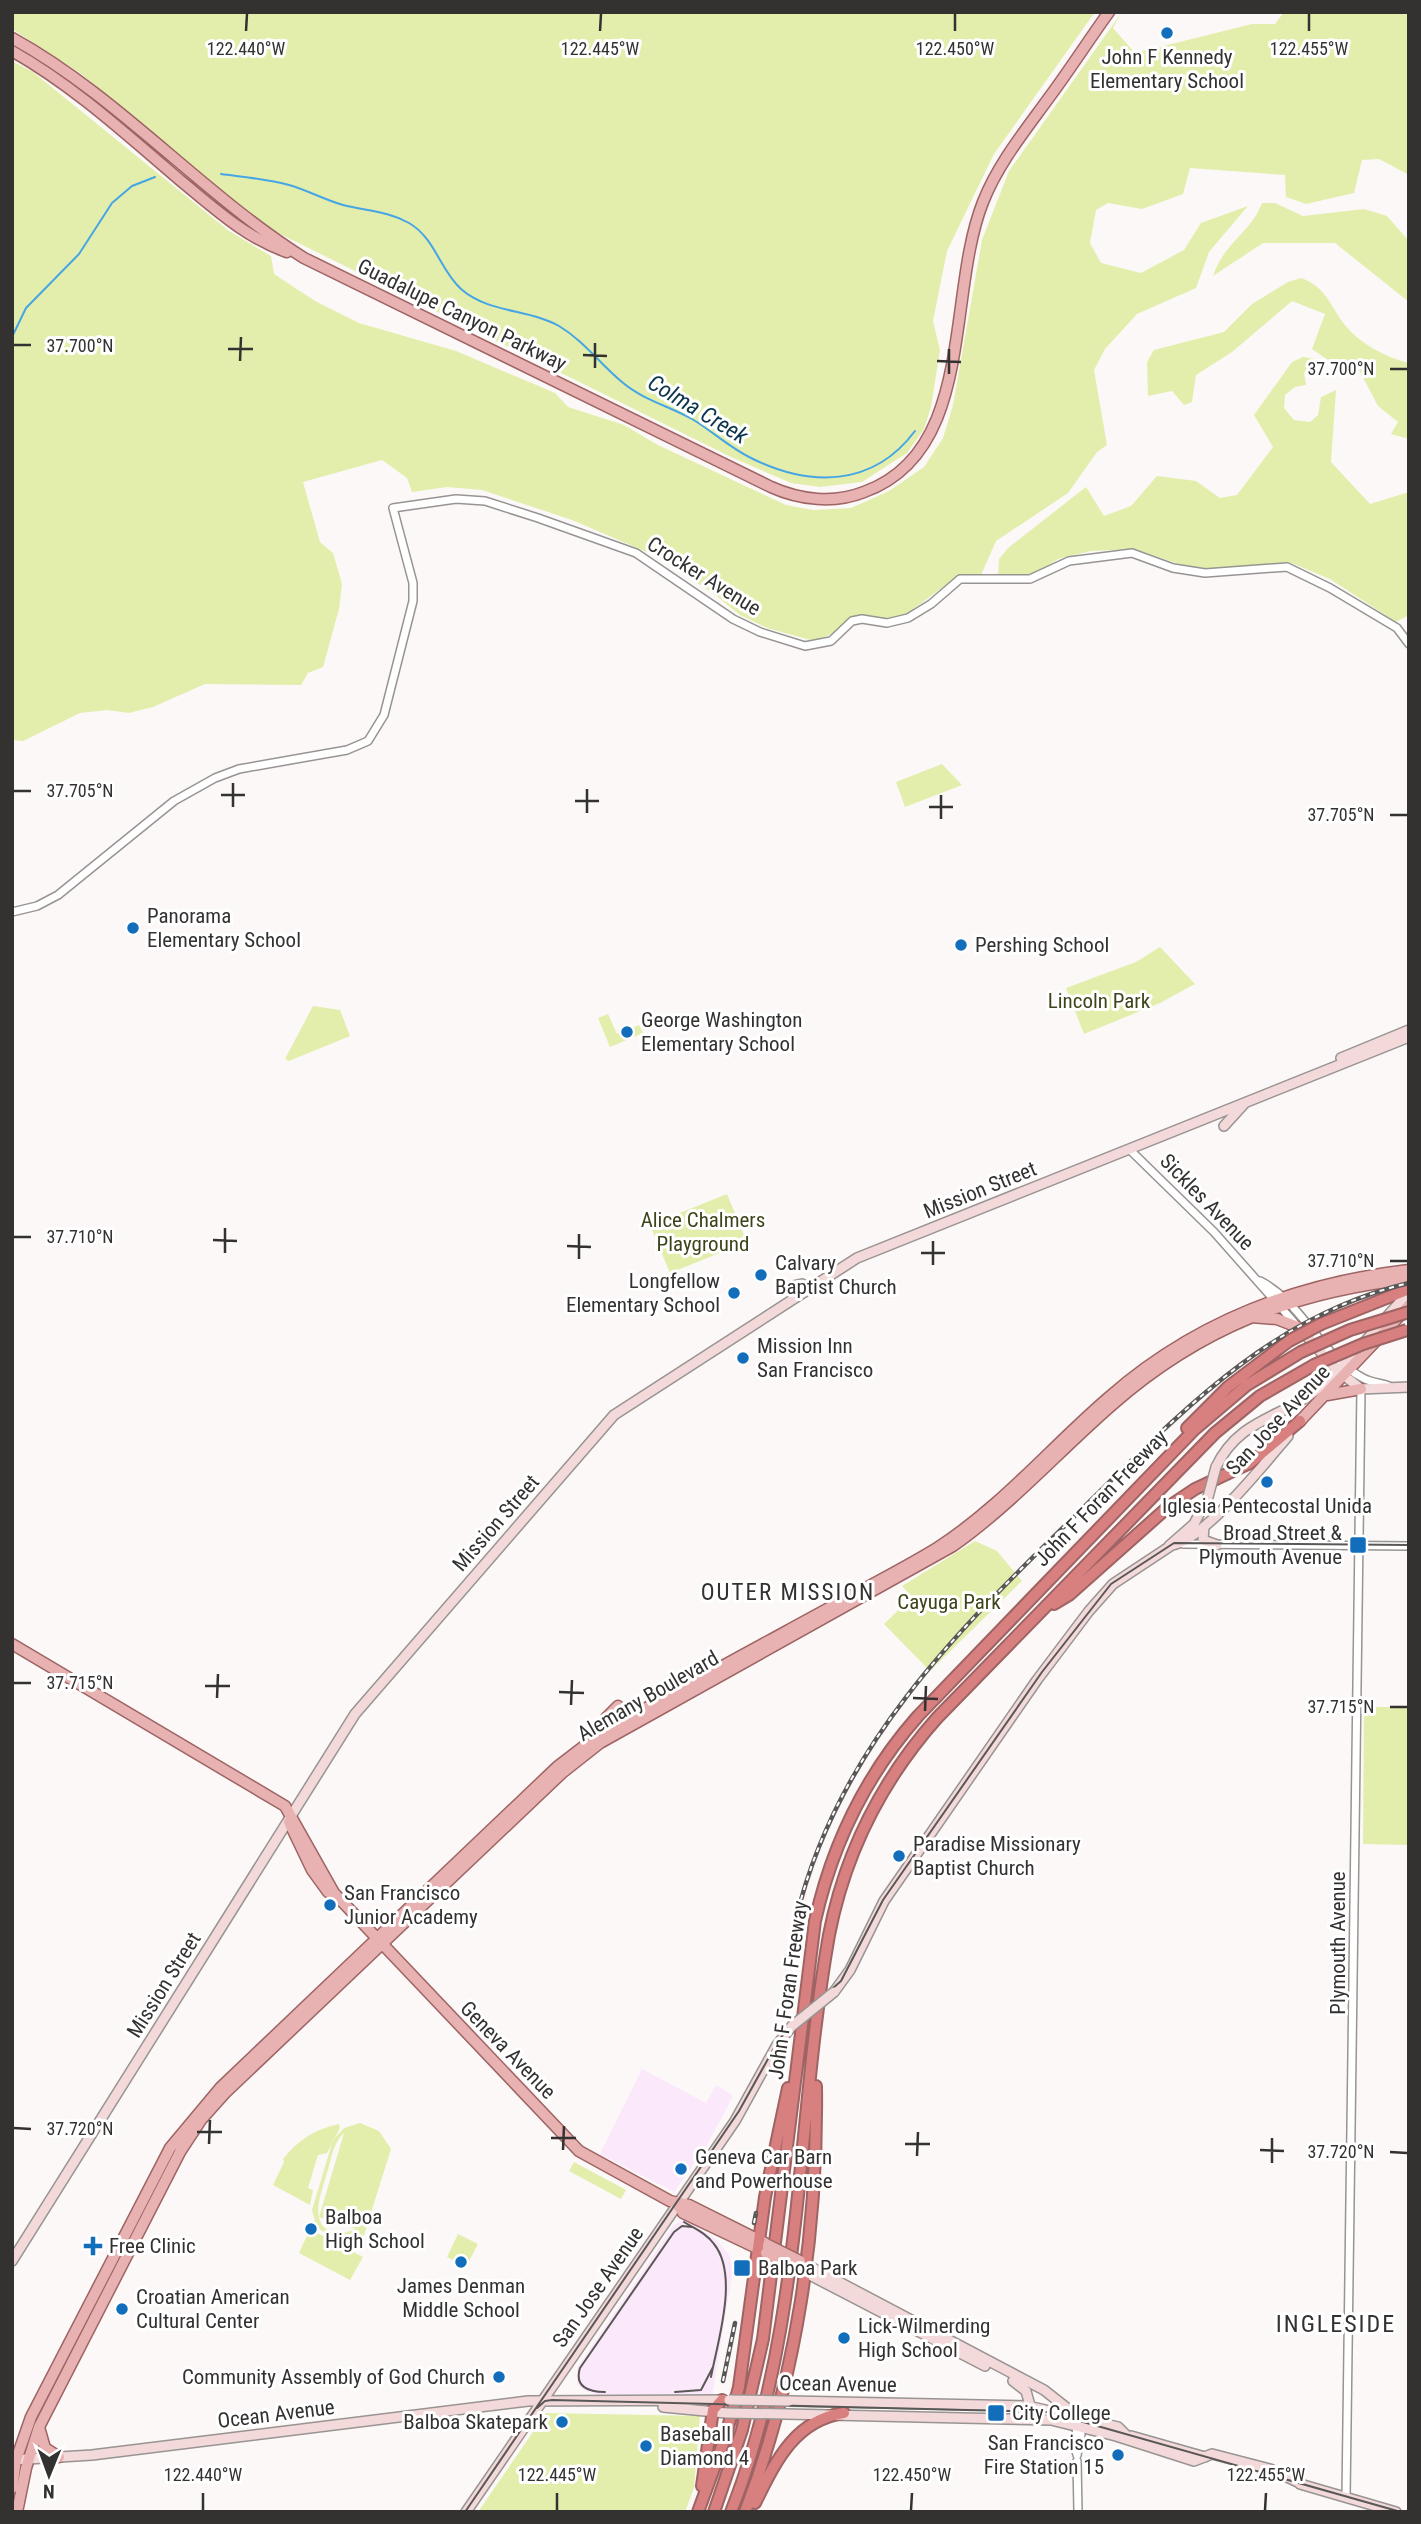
<svg xmlns="http://www.w3.org/2000/svg" width="1421" height="2524" viewBox="0 0 1421 2524" font-family="'Roboto Condensed',sans-serif">
<rect width="100%" height="100%" fill="#fbf8f7"/>
<path fill="#fbe8fa" d="M642,2069L706,2103L716,2085L733,2096L707,2145L674,2192L600,2154Z
M684,2219L713,2237L729,2254L733,2270L712,2396L599,2395L585,2391L577,2384V2368L674,2225Z"/>
<path fill="#e4eeac" fill-rule="evenodd" d="M12,12H1095L994,154L947,251L933,321L940,350L931,407L924,429L907,453L862,482L820,487L791,483L733,458L264,226L80,73L12,29Z
M1122,12L1113,28L1135,53L1252,24H1275L1284,12H1409V175L1379,159L1362,160L1354,193L1306,204L1286,197L1285,175L1190,168L1183,194L1142,209L1108,203L1096,210L1090,243L1101,263L1141,273L1184,250L1201,223L1248,206L1209,252L1196,288L1137,314L1105,349L1094,370L1107,445L1097,452L1068,493L996,541L981,575H959L904,616L888,620L864,615L850,618L832,634L814,641L767,628L740,615L714,594L656,556L572,520L482,490L447,487L412,492L407,478L382,460L303,482L320,542L333,553L342,584L339,609L323,667L308,673L301,685L205,684L153,707L129,713L107,710L80,713L23,741L12,740V61L33,72L229,231L271,256L274,274L315,301L359,323L456,351L555,393L568,407L624,425L658,445L786,505L813,510L851,508L889,491L924,467L943,438L953,405L982,240L1009,171Z
M1262,203H1275L1303,216L1364,209L1387,216L1409,241V302L1335,243H1263L1213,276C1225,241 1250,234 1262,203Z
M1301,278C1326,287 1330,305 1344,324C1360,344 1385,357 1409,363V439L1391,434L1398,422L1378,406L1357,366L1337,374L1331,362L1312,349L1325,314L1292,301L1232,352L1196,375L1192,402L1184,405L1172,391L1148,396L1147,362L1154,350L1224,332L1252,304L1288,282Z
M1303,357L1315,359L1304,373L1306,385L1295,387L1285,395L1284,408L1294,420L1310,422L1318,415L1321,397L1336,390L1331,462L1370,504L1409,492V615L1396,622L1330,579L1289,562L1207,569L1182,565L1135,549L1091,551L1058,559L1042,570L1027,575L998,577L999,559L1008,548L1086,487L1104,516L1131,506L1157,476L1196,481L1220,498L1237,495L1273,447L1254,415L1292,362Z
M942,764L962,785L905,807L896,782Z
M1160,947L1195,984L1160,1003L1084,1034L1066,988L1136,962Z
M313,1006L340,1010L350,1036L289,1061L285,1059Z
M608,1014L617,1034L639,1025L643,1033L610,1047L598,1018Z
M727,1194L747,1242L670,1273L650,1225Z
M975,1541L997,1551L1022,1581L930,1671L884,1624L912,1597L902,1586Z
M1364,1707H1409V1845L1363,1844Z
M360,2123L379,2131L391,2149L359,2251L355,2249L359,2235L342,2239L326,2235L316,2225L312,2210L333,2140L344,2128ZM344,2133L319,2217L356,2229L341,2234C306,2230 320,2196 327,2173C331,2160 333,2143 344,2133Z
M339,2124L340,2128L327,2153L318,2155L308,2188L313,2190L310,2205L273,2185L284,2162L283,2159C298,2140 315,2129 339,2124Z
M574,2162L626,2190L621,2199L569,2171Z
M310,2229L363,2257L350,2280L299,2253Z
M458,2234L478,2244L466,2267L447,2257Z
M546,2413L700,2416L694,2488L685,2512H478Z"/>
<g fill="none" stroke-linecap="round" stroke-linejoin="round">
<path stroke="#46a5e5" stroke-width="2" d="M221,174C243,177 267,179 289,185C307,190 325,200 343,205C366,211 388,211 409,223C435,238 440,270 461,289C488,313 529,309 559,326C584,341 600,364 622,382C643,400 669,406 692,419C712,431 729,447 749,457C810,488 873,487 915,431
M12,337L26,308L79,254L112,203L132,186L155,177"/>
<defs>
<path id="tertiary" d="M12,912L37,906L58,895L174,801L215,778L239,769L347,750L368,741L384,715L413,601V583L393,508L456,499L485,501L538,518L636,553L733,619L760,632L805,646L831,641L852,621L862,619L887,623L908,618L931,604L960,579H1030L1069,561L1132,553L1173,568L1205,573L1287,567L1330,588L1397,628L1409,644
M1129,1149L1214,1232L1299,1328
M1260,1281C1302,1302 1321,1356 1363,1378C1370,1382 1380,1383 1389,1386
M1183,1544L1409,1546
M1077,2425L1081,2434L1077,2455
M1077,2425L1075,2448L1077,2455
M1077,2461L1078,2512
M1346,2497L1361,1389"/>
<path id="secondary" d="M1341,1058L1409,1030
M1224,1126L1244,1104
M788,1287L802,1284L812,1288
M1301,1330L1337,1370L1361,1389L1409,1387
M1216,1467C1240,1417 1283,1419 1320,1387C1352,1360 1380,1323 1409,1292
M1204,1527L1203,1540L1217,1545
M1169,1546L1194,1524L1208,1497
M834,1992L850,1970L884,1901L1037,1680L1089,1611L1113,1584L1172,1545C1204,1540 1265,1463 1288,1436
M12,2261L355,1714L614,1415L857,1258L1409,1037
M805,2264L1044,2390L1072,2412
M804,2272L985,2366
M1013,2381L1026,2391L1034,2420
M789,2401L1028,2406L1118,2427L1126,2435
M663,2407L726,2413
M786,2414L1051,2420L1116,2436L1194,2461L1212,2454L1270,2469L1304,2485
M1131,2436L1205,2457
M12,2460L92,2455L528,2401L724,2400
M1300,2484L1396,2512
M466,2512L735,2121L777,2045L792,2026"/>
<path id="primary" d="M12,38C119,97 201,193 304,258L771,487C800,500 834,504 864,492C976,452 946,295 983,202C998,164 1024,132 1048,99C1069,71 1088,41 1109,12
M12,51C74,86 127,135 181,181C214,208 246,238 287,252
M1251,1317L1277,1319L1300,1328
M1327,1395L1361,1389
M1300,1421L1409,1306
M12,1644L285,1806L334,1893L579,2151L670,2201L689,2205L765,2243
M600,1734L606,1718L618,1706
M289,1822L312,1870L328,1892L334,1893
M677,2204L683,2213L765,2252
M39,2427L45,2448L59,2457
M12,2488L16,2460L31,2417L170,2148L221,2087L557,1767L600,1734C676,1691 754,1649 831,1607C866,1587 903,1569 937,1548C1002,1506 1050,1448 1108,1398C1193,1323 1297,1283 1409,1270
M17,2512L26,2468L39,2427L180,2152L201,2120L226,2092L562,1773L600,1743L953,1546C1011,1505 1058,1452 1112,1405C1200,1328 1293,1292 1409,1279"/>
<path id="motorway" d="M1321,1324L1409,1289
M1187,1428L1228,1387L1289,1341
M1054,1604L1069,1595L1168,1507L1195,1489L1250,1463L1300,1421
M702,2486L713,2410L722,2400
M755,2503C775,2463 794,2420 844,2413
M698,2512L725,2438L739,2387L765,2197L788,2088
M714,2512L742,2430L763,2339L815,1921C832,1845 866,1775 918,1716L1194,1430L1247,1385L1301,1352
M731,2512C804,2328 795,2127 829,1935C845,1853 882,1780 937,1718L1215,1433L1260,1396L1314,1365
M745,2512C797,2377 818,2229 816,2086"/>
</defs>
<use href="#tertiary" stroke="#979492" stroke-width="10"/>
<use href="#secondary" stroke="#979492" stroke-width="12"/>
<use href="#primary" stroke="#9e6464" stroke-width="13"/>
<use href="#motorway" stroke="#9e6464" stroke-width="14"/>
<use href="#tertiary" stroke="#fff" stroke-width="7"/>
<use href="#secondary" stroke="#f3d9d9" stroke-width="9"/>
<use href="#primary" stroke="#e8b2b2" stroke-width="10"/>
<use href="#motorway" stroke="#d87f7f" stroke-width="10"/>
<path stroke="#5a5857" stroke-width="2" d="M684,2222C695,2229 706,2233 714,2244C739,2275 718,2340 711,2377
M605,2392C589,2392 574,2387 580,2368L674,2232L682,2226L692,2227
M675,2392L701,2390L713,2367
M537,2408L545,2401L552,2400L1048,2412L1401,2512
M465,2512L739,2111L778,2041L792,2024L841,1981L883,1900L1042,1672L1111,1584L1174,1543L1409,1545"/>
<defs>
<path id="rail" d="M796,1919C837,1746 960,1628 1083,1508C1180,1413 1272,1315 1409,1283
M754,2223L756,2213
M723,2381L735,2323"/>
</defs>
<use href="#rail" stroke="#5a5857" stroke-width="4.5"/>
<use href="#rail" stroke="#fff" stroke-width="2" stroke-dasharray="5" stroke-linecap="butt"/>
<defs>
<path id="secondary-bridge" d="M1208,1497L1216,1467
M792,2026L834,1992
M729,2400L789,2401
M726,2413L786,2414"/>
<path id="primary-bridge" d="M768,2245L800,2261
M766,2253L799,2269"/>
<path id="motorway-bridge" d="M1289,1341L1321,1324
M1301,1352L1350,1330L1409,1312
M1314,1365L1363,1344L1407,1330"/>
</defs>
<use href="#secondary-bridge" stroke="#979492" stroke-width="12" stroke-linecap="butt"/>
<use href="#primary-bridge" stroke="#9e6464" stroke-width="13" stroke-linecap="butt"/>
<use href="#motorway-bridge" stroke="#9e6464" stroke-width="14" stroke-linecap="butt"/>
<use href="#secondary-bridge" stroke="#f3d9d9" stroke-width="9"/>
<use href="#primary-bridge" stroke="#e8b2b2" stroke-width="10"/>
<use href="#motorway-bridge" stroke="#d87f7f" stroke-width="10"/>
</g>
<path fill="none" stroke="#333231" stroke-width="2.5" d="M246,31L247,14M600,31L601,14M955,31V14M1309,31V14M14,345H31M228,349H253M583,355L607,356M240,361L241,337M937,361L961,362M595,368V343M1390,369H1407M949,374V349M14,791H31M221,795H245M575,801H599M233,807V783M929,807H953M587,813V789M1390,815H1407M941,819V795M14,1237H31M213,1240L237,1241M567,1246L591,1247M225,1253V1228M921,1253H945M579,1259V1234M1390,1261H1407M933,1265V1241M14,1683H31M205,1686H230M559,1692L584,1693M217,1698L218,1674M913,1698L938,1699M571,1705L572,1680M1390,1707H1407M925,1711L926,1686M14,2128L31,2129M197,2132H222M551,2138H576M209,2144L210,2120M905,2144H930M563,2150L564,2126M1260,2150L1284,2151M1390,2152L1407,2153M917,2156L918,2132M1272,2163V2138M203,2510V2493M557,2510V2493M911,2510L912,2493M1265,2510L1266,2493"/>
<g fill="#126ebb" stroke="#fff" stroke-width="2.5">
<circle cx="1167" cy="33" r="7"/>
<circle cx="133" cy="928" r="7"/>
<circle cx="961" cy="945" r="7"/>
<circle cx="627" cy="1032" r="7"/>
<circle cx="761" cy="1275" r="7"/>
<circle cx="734" cy="1293" r="7"/>
<circle cx="743" cy="1358" r="7"/>
<circle cx="1267" cy="1482" r="7"/>
<rect x="1349" y="1536" width="18" height="18" rx="3.5"/>
<circle cx="899" cy="1856" r="7"/>
<circle cx="330" cy="1905" r="7"/>
<circle cx="681" cy="2169" r="7"/>
<circle cx="311" cy="2229" r="7"/>
<path d="M89.5 2235.5h7v7h7v7h-7v7h-7v-7h-7v-7h7z"/>
<circle cx="461" cy="2262" r="7"/>
<rect x="733" y="2259" width="18" height="18" rx="3.5"/>
<circle cx="122" cy="2309" r="7"/>
<circle cx="844" cy="2338" r="7"/>
<circle cx="499" cy="2377" r="7"/>
<rect x="987" y="2404" width="18" height="18" rx="3.5"/>
<circle cx="562" cy="2422" r="7"/>
<circle cx="646" cy="2446" r="7"/>
<circle cx="1118" cy="2455" r="7"/>
</g>
<g text-anchor="middle" stroke-width="6" stroke-linejoin="round" paint-order="stroke">
<g font-size="21" fill="#333231" stroke="#fff" text-anchor="start">
<text x="1167" y="64" text-anchor="middle">John F Kennedy<tspan x="1167" dy="24">Elementary School</tspan></text>
<text x="147" y="923">Panorama<tspan x="147" dy="24">Elementary School</tspan></text>
<text x="975" y="952">Pershing School</text>
<text x="641" y="1027">George Washington<tspan x="641" dy="24">Elementary School</tspan></text>
<text x="775" y="1270">Calvary<tspan x="775" dy="24">Baptist Church</tspan></text>
<text x="720" y="1288" text-anchor="end">Longfellow<tspan x="720" dy="24">Elementary School</tspan></text>
<text x="757" y="1353">Mission Inn<tspan x="757" dy="24">San Francisco</tspan></text>
<text x="1267" y="1513" text-anchor="middle">Iglesia Pentecostal Unida</text>
<text x="1342" y="1540" text-anchor="end">Broad Street &amp;<tspan x="1342" dy="24">Plymouth Avenue</tspan></text>
<text x="913" y="1851">Paradise Missionary<tspan x="913" dy="24">Baptist Church</tspan></text>
<text x="344" y="1900">San Francisco<tspan x="344" dy="24">Junior Academy</tspan></text>
<text x="695" y="2164">Geneva Car Barn<tspan x="695" dy="24">and Powerhouse</tspan></text>
<text x="325" y="2224">Balboa<tspan x="325" dy="24">High School</tspan></text>
<text x="109" y="2253">Free Clinic</text>
<text x="758" y="2275">Balboa Park</text>
<text x="461" y="2293" text-anchor="middle">James Denman<tspan x="461" dy="24">Middle School</tspan></text>
<text x="136" y="2304">Croatian American<tspan x="136" dy="24">Cultural Center</tspan></text>
<text x="858" y="2333">Lick-Wilmerding<tspan x="858" dy="24">High School</tspan></text>
<text x="485" y="2384" text-anchor="end">Community Assembly of God Church</text>
<text x="1012" y="2420">City College</text>
<text x="548" y="2429" text-anchor="end">Balboa Skatepark</text>
<text x="660" y="2441">Baseball<tspan x="660" dy="24">Diamond 4</tspan></text>
<text x="1104" y="2450" text-anchor="end">San Francisco<tspan x="1104" dy="24">Fire Station 15</tspan></text>
</g>
<g font-size="21" fill="#333231" stroke="#fff">
<text transform="translate(462 315) rotate(26)" y="7">Guadalupe Canyon Parkway</text>
<text transform="translate(704 576) rotate(32)" y="7">Crocker Avenue</text>
<text transform="translate(980 1190) rotate(-22)" y="7">Mission Street</text>
<text transform="translate(1207 1202) rotate(46)" y="7">Sickles Avenue</text>
<text transform="translate(1278 1420) rotate(-47)" y="7">San Jose Avenue</text>
<text transform="translate(1101 1498) rotate(-46)" y="7">John F Foran Freeway</text>
<text transform="translate(496 1523) rotate(-49)" y="7">Mission Street</text>
<text transform="translate(648 1696) rotate(-30)" y="7">Alemany Boulevard</text>
<text transform="translate(1338 1943) rotate(-90)" y="7">Plymouth Avenue</text>
<text transform="translate(164 1985) rotate(-58)" y="7">Mission Street</text>
<text transform="translate(788 1990) rotate(-82)" y="7">John F Foran Freeway</text>
<text transform="translate(508 2050) rotate(46)" y="7">Geneva Avenue</text>
<text transform="translate(598 2287) rotate(-55)" y="7">San Jose Avenue</text>
<text transform="translate(838 2384) rotate(1)" y="7">Ocean Avenue</text>
<text transform="translate(276 2414) rotate(-7)" y="7">Ocean Avenue</text>
</g>
<g font-size="21" fill="#3e4419" stroke="#fff">
<text x="1099" y="1008">Lincoln Park</text>
<text x="703" y="1227">Alice Chalmers<tspan x="703" dy="24">Playground</tspan></text>
<text x="949" y="1609">Cayuga Park</text>
</g>
<g font-size="23" font-style="italic" fill="#0b344e" stroke="#fff">
<text transform="translate(698 409) rotate(31)" y="8">Colma Creek</text>
</g>
<g font-size="23" letter-spacing="2" fill="#333231" stroke="#fff">
<text x="788" y="1600">OUTER MISSION</text>
</g>
<g font-size="24" letter-spacing="2" fill="#333231" stroke="#fff">
<text x="1336" y="2332">INGLESIDE</text>
</g>
</g>
<g font-size="18" text-anchor="middle" fill="#333231" stroke="#fff" stroke-width="6" stroke-linejoin="round" paint-order="stroke">
<text x="246" y="55">122.440°W</text>
<text x="600" y="55">122.445°W</text>
<text x="955" y="55">122.450°W</text>
<text x="1309" y="55">122.455°W</text>
<text x="80" y="352">37.700°N</text>
<text x="1341" y="375">37.700°N</text>
<text x="80" y="797">37.705°N</text>
<text x="1341" y="821">37.705°N</text>
<text x="80" y="1243">37.710°N</text>
<text x="1341" y="1267">37.710°N</text>
<text x="80" y="1689">37.715°N</text>
<text x="1341" y="1713">37.715°N</text>
<text x="80" y="2135">37.720°N</text>
<text x="1341" y="2158">37.720°N</text>
<text x="203" y="2481">122.440°W</text>
<text x="557" y="2481">122.445°W</text>
<text x="912" y="2481">122.450°W</text>
<text x="1266" y="2481">122.455°W</text>
</g>
<rect width="1421" height="2524" fill="none" stroke="#333231" stroke-width="28"/>
<g transform="translate(49 2475) rotate(181)" stroke="#ffffff" stroke-width="5" paint-order="stroke">
<path d="M0-5L12 26L0 18L-12 26Z" fill="#333231"/>
<text y="-10" font-size="19" font-weight="bold" text-anchor="middle" fill="#333231">N</text>
</g>
</svg>
